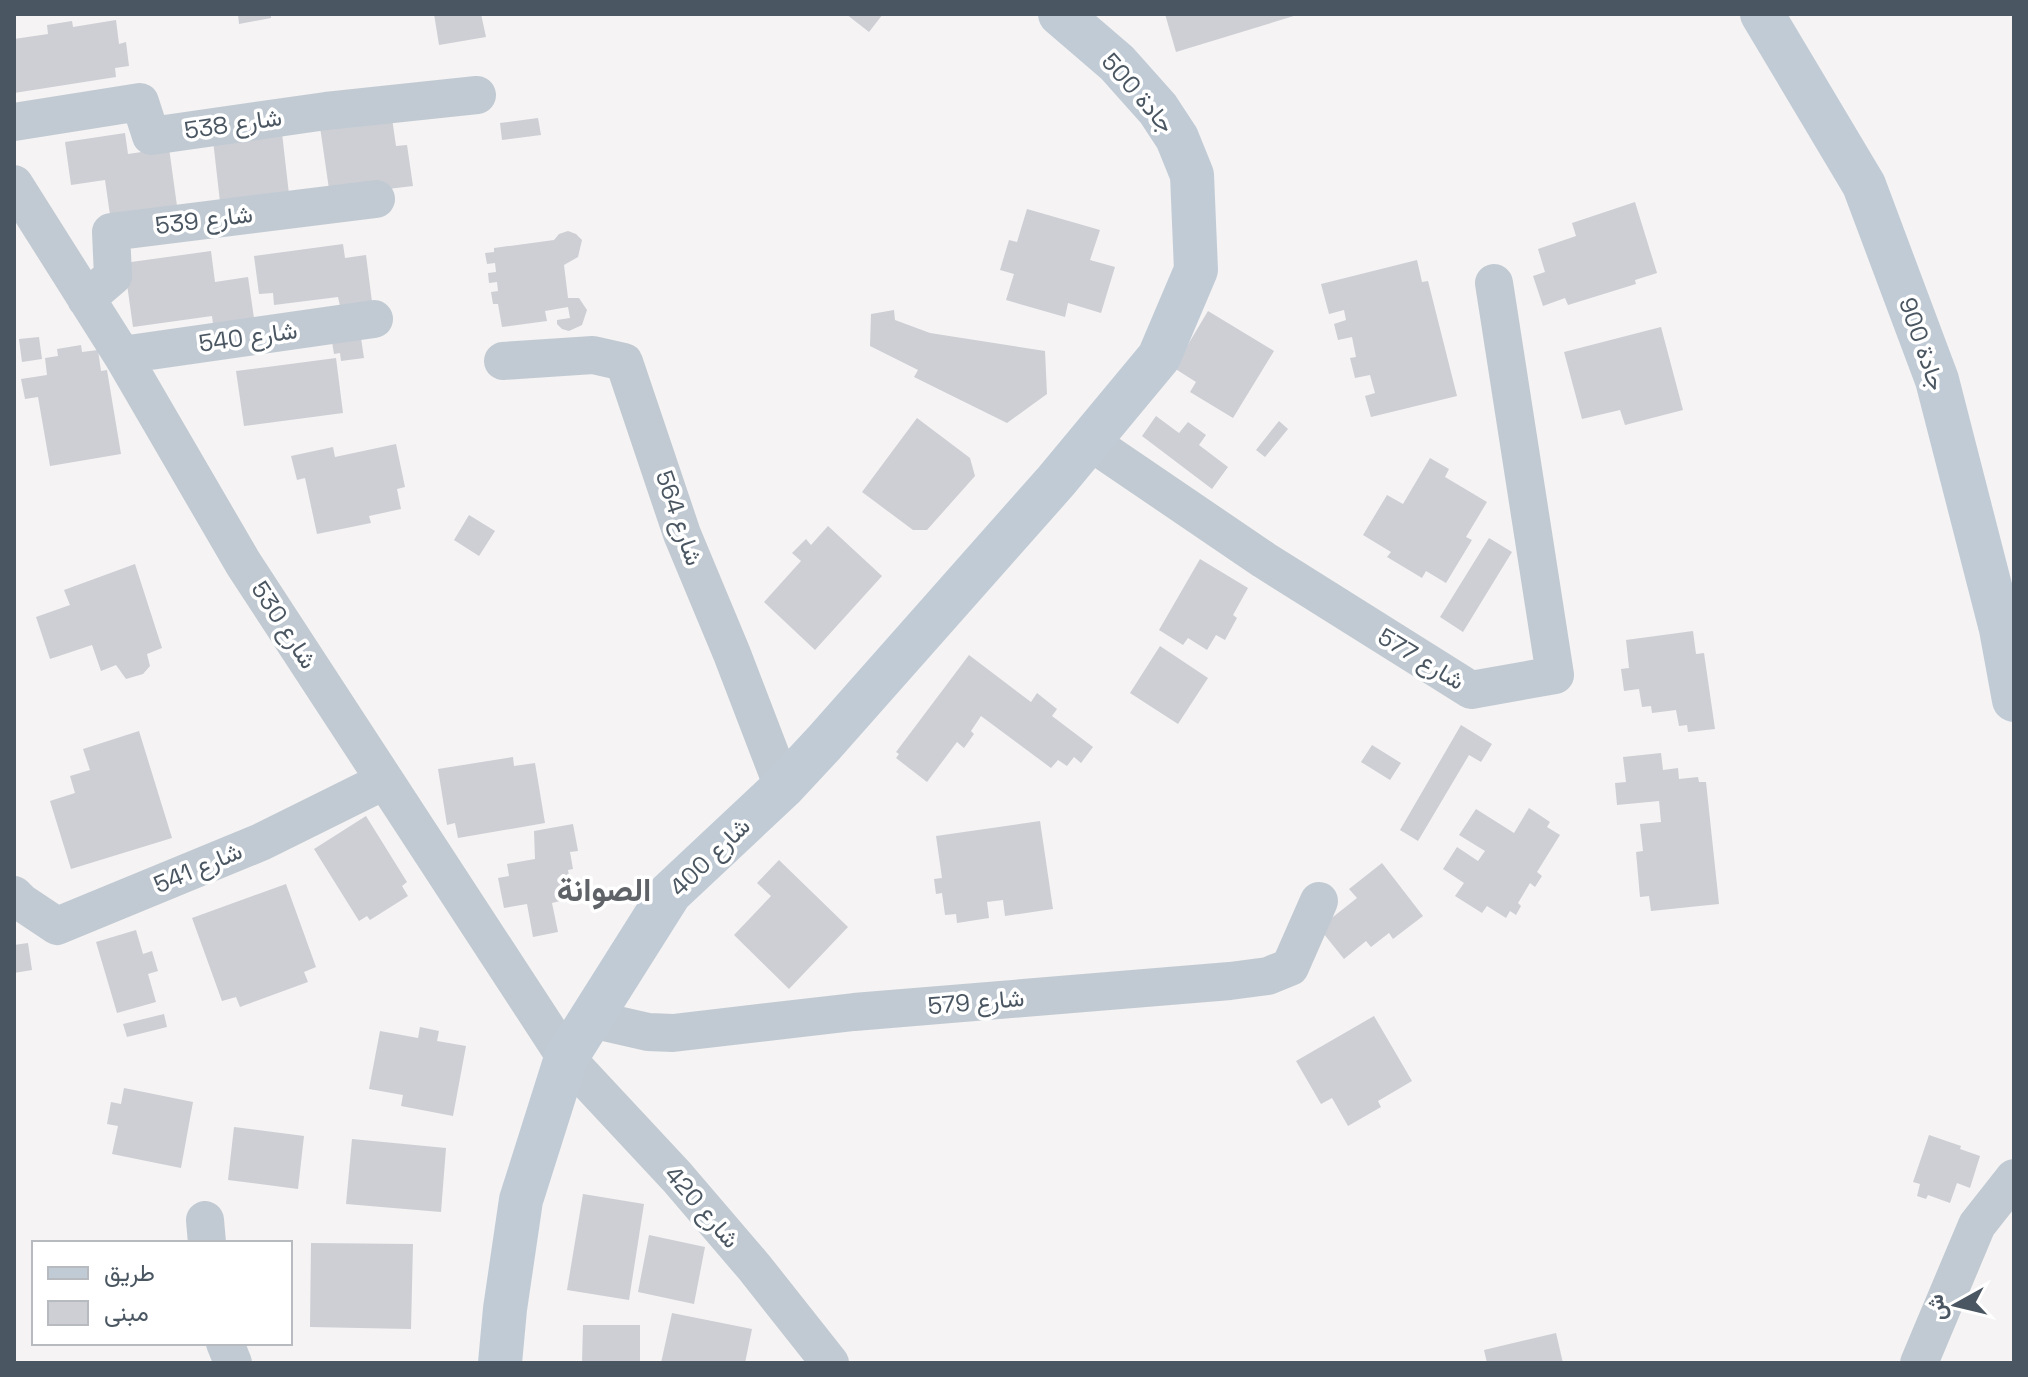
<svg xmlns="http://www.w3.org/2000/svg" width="2028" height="1377" viewBox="0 0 2028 1377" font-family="'Space Grotesk',Vazirmatn,sans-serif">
<rect width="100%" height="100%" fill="#f5f3f3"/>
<path fill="#cdcfd5" d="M238,14H271V18L239,24Z
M434,14H481L486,37L439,45Z
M846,14H883L869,32Z
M1165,14H1297V15L1176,52Z
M116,20L119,44L126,42L129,66L115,68L116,77L14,93V39L48,34L47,25L72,21L73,27Z
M392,118L396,146L407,145L413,186L330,196L320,127Z
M538,118L541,135L502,140L500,123Z
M125,133L128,154L169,148L177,206L110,215L105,180L71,185L65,142Z
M282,133L290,203L221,211L213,140Z
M1635,202L1657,273L1635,280L1636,284L1568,305L1565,298L1543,306L1533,276L1545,272L1538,249L1576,236L1572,223Z
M1027,209L1100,230L1090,260L1115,267L1101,313L1068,303L1065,317L1006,300L1014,274L1000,270L1009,240L1017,242Z
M568,231L576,234L582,240L578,257L564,265L568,298H579L587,310L582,325L569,331L562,329L557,324V320L570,318L568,307L545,311L547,321L502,327L498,304H493L491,292L498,291L497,282L489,283L488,273L496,272L495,263L487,264L485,253L494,252V248L554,240L559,234Z
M343,244L345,258L366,255L372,302L340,306L338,297L274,305L273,293L259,294L254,256Z
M211,251L215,282L248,277L254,318L213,324L212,316L133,327L124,263Z
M1417,260L1422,282L1428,281L1457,396L1371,417L1365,396L1375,393L1370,375L1355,378L1350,358L1356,357L1352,337L1338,340L1334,324L1346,320L1344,310L1329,314L1321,284Z
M894,310L895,320L930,333L1045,351L1047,394L1007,423L914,377L918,370L870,346L871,314Z
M1208,311L1274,351L1233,418L1190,392L1196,382L1174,368Z
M1661,327L1683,410L1625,425L1620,410L1582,419L1564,352Z
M39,337L42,359L22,362L19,339Z
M361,338L364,358L341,361L340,353L334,354L332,342Z
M81,345L82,352L98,350L101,371L107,370L121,454L50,466L38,397L25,399L21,379L47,375L45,358L58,356L57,349Z
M336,358L343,413L244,426L236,371Z
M1156,416L1179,433L1188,422L1206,435L1199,445L1228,467L1212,489L1142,436Z
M917,418L970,458L975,476L927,530H913L862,492Z
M1279,421L1288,429L1265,457L1256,450Z
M396,444L405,487L397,489L401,509L369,516L371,523L317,534L305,478L297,480L291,456L333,447L335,457Z
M1430,458L1449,469L1445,477L1487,502L1466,537L1472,540L1446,583L1426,571L1422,578L1387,557L1391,552L1363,535L1387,495L1403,504Z
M469,515L495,531L479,556L454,540Z
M828,526L882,576L815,650L764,602L801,561L792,553L806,539L811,545Z
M1489,538L1512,552L1463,632L1440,617Z
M1200,559L1248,588L1233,615L1237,618L1225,640L1216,635L1207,650L1188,638L1183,645L1159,630Z
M135,564L162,648L147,654L150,666L143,674L126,679L116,665L101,671L92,645L50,659L36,617L70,605L64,590Z
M1693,631L1696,654L1704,653L1715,729L1688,732L1687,725L1679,726L1676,710L1652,713L1651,706L1642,707L1639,689L1624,691L1621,669L1629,668L1626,640Z
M1160,646L1208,678L1178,724L1130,693Z
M969,655L1031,702L1037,693L1057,709L1052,716L1093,747L1081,763L1074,757L1067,766L1058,760L1051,768L981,716L971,731L974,734L964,748L957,742L927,782L896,758L899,754L896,752Z
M1461,725L1492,744L1481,762L1469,755L1418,841L1400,830Z
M139,731L172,838L71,869L50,801L75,793L70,776L90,770L83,749Z
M1372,745L1401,763L1390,780L1361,762Z
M1661,753L1663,770L1678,768L1679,779L1698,777L1699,782H1706L1719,904L1651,911L1649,896L1640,897L1636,852L1643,851L1640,824L1661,822L1659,801L1617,805L1615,783L1626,782L1623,757Z
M513,757L514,766L535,763L545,823L458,838L455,823L447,825L438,769Z
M1529,808L1550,822L1547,827L1560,835L1537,872L1542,876L1535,887L1530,883L1518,903L1521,906L1516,915L1510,911L1506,918L1487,906L1482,913L1455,896L1464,883L1443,869L1457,847L1478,861L1485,851L1459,835L1476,809L1514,833Z
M366,816L407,882L402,886L408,896L370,920L367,916L359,921L314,849Z
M1040,821L1053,909L1005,916L1003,900L987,902L989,918L957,923L956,914L945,915L942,893L936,894L934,879L942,878L936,836Z
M573,824L578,851L570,852L573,869L568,870L572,894L560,897V901L552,903L558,932L533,937L527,904L504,908L498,878L509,876L507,864L535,859L534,831Z
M779,860L848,927L789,989L734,935L771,896L757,883Z
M1382,863L1423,916L1393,939L1389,933L1371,947L1366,941L1344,959L1319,928L1357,898L1349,889Z
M286,884L316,967L304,972L308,982L240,1007L236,997L222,1001L192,918Z
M136,930L143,954L152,951L158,971L148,974L156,1002L117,1013L96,942Z
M28,943L32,970L14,973V945Z
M164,1014L167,1027L127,1037L123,1024Z
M1374,1016L1412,1081L1378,1101L1381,1107L1348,1126L1332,1098L1321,1104L1296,1061Z
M420,1027L439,1031L437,1041L466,1046L453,1116L401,1106L403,1095L369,1089L380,1031L418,1038Z
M124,1088L193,1102L181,1168L112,1154L118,1126L107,1124L111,1102L121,1104Z
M234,1127L304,1136L298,1189L228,1180Z
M1929,1135L1961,1146L1960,1149L1980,1156L1970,1188L1957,1183L1950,1203L1928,1195L1926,1199L1917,1196L1920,1184L1913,1182Z
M352,1139L446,1148L441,1212L346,1204Z
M583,1194L644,1204L629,1300L567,1290Z
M649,1235L705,1247L694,1304L638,1292Z
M311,1243L413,1244L411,1329L310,1327Z
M672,1313L752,1329L745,1363H661Z
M583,1325H640V1363H582Z
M1556,1333L1563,1363H1487L1484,1350Z"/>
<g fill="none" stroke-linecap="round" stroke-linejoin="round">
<path stroke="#c1cad2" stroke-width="38" d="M14,122L140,102L151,136L326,111L477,95
M14,184L122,355L243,563L566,1058L677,1177L754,1267L830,1363
M86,299L113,276L111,232L376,199
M122,355L374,319
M503,361L593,355L624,362L682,534L732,654L783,787
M1089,441L1264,560L1471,690L1555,675L1494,283
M14,895L21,902L57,926L261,842L384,781
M591,1019L648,1032L673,1033L854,1012L1230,981L1268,976L1290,967L1319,901
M205,1220L207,1243
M225,1343L233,1363
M1919,1363L1977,1225L2014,1178"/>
<path stroke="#c1cbd6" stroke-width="44" d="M1762,14L1864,185L1937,380L2001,629L2014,700
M500,1363L505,1309L521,1200L566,1058L670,893L783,787L824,743L1056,481L1159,357L1196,270L1192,175L1177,138L1158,109L1117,63L1060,14"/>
</g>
<g text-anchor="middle" stroke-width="7" stroke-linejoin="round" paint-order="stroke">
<g font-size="24" fill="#4a5661" stroke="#fff">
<text transform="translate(1138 93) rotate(49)" y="8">جادة 500</text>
<text transform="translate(233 124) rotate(-8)" y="8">شارع 538</text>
<text transform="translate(204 220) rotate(-7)" y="8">شارع 539</text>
<text transform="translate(248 337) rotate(-8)" y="8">شارع 540</text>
<text transform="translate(1922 344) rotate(71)" y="8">جادة 900</text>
<text transform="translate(679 518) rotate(71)" y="8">شارع 564</text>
<text transform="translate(284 625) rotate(57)" y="8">شارع 530</text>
<text transform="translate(1421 659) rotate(31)" y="8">شارع 577</text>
<text transform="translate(710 857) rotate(-44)" y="8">شارع 400</text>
<text transform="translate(198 868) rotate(-23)" y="8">شارع 541</text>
<text transform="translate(976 1002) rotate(-5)" y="8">شارع 579</text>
<text transform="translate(702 1207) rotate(49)" y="8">شارع 420</text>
</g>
<g font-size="32" font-weight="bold" fill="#5f6368" stroke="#fff">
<text x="604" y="901">الصوانة</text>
</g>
</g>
<rect width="2028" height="1377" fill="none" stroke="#4a5661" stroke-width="32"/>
<rect x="32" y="1241" width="260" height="104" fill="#ffffff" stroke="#b7bbc0" stroke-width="2"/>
<rect x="48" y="1267" width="40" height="12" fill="#c1cbd6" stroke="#b7bbc0" stroke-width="2"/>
<text x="104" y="1281" font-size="24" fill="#4a5661">طريق</text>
<rect x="48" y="1301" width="40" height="24" fill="#cdcfd5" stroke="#b7bbc0" stroke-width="2"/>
<text x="104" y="1321" font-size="24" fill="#4a5661">مبنى</text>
<g transform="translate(1956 1305) rotate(262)" stroke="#ffffff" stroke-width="6" paint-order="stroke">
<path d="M0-6L14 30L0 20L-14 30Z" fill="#4a5661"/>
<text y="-12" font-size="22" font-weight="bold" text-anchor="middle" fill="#4a5661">ش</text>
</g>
</svg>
